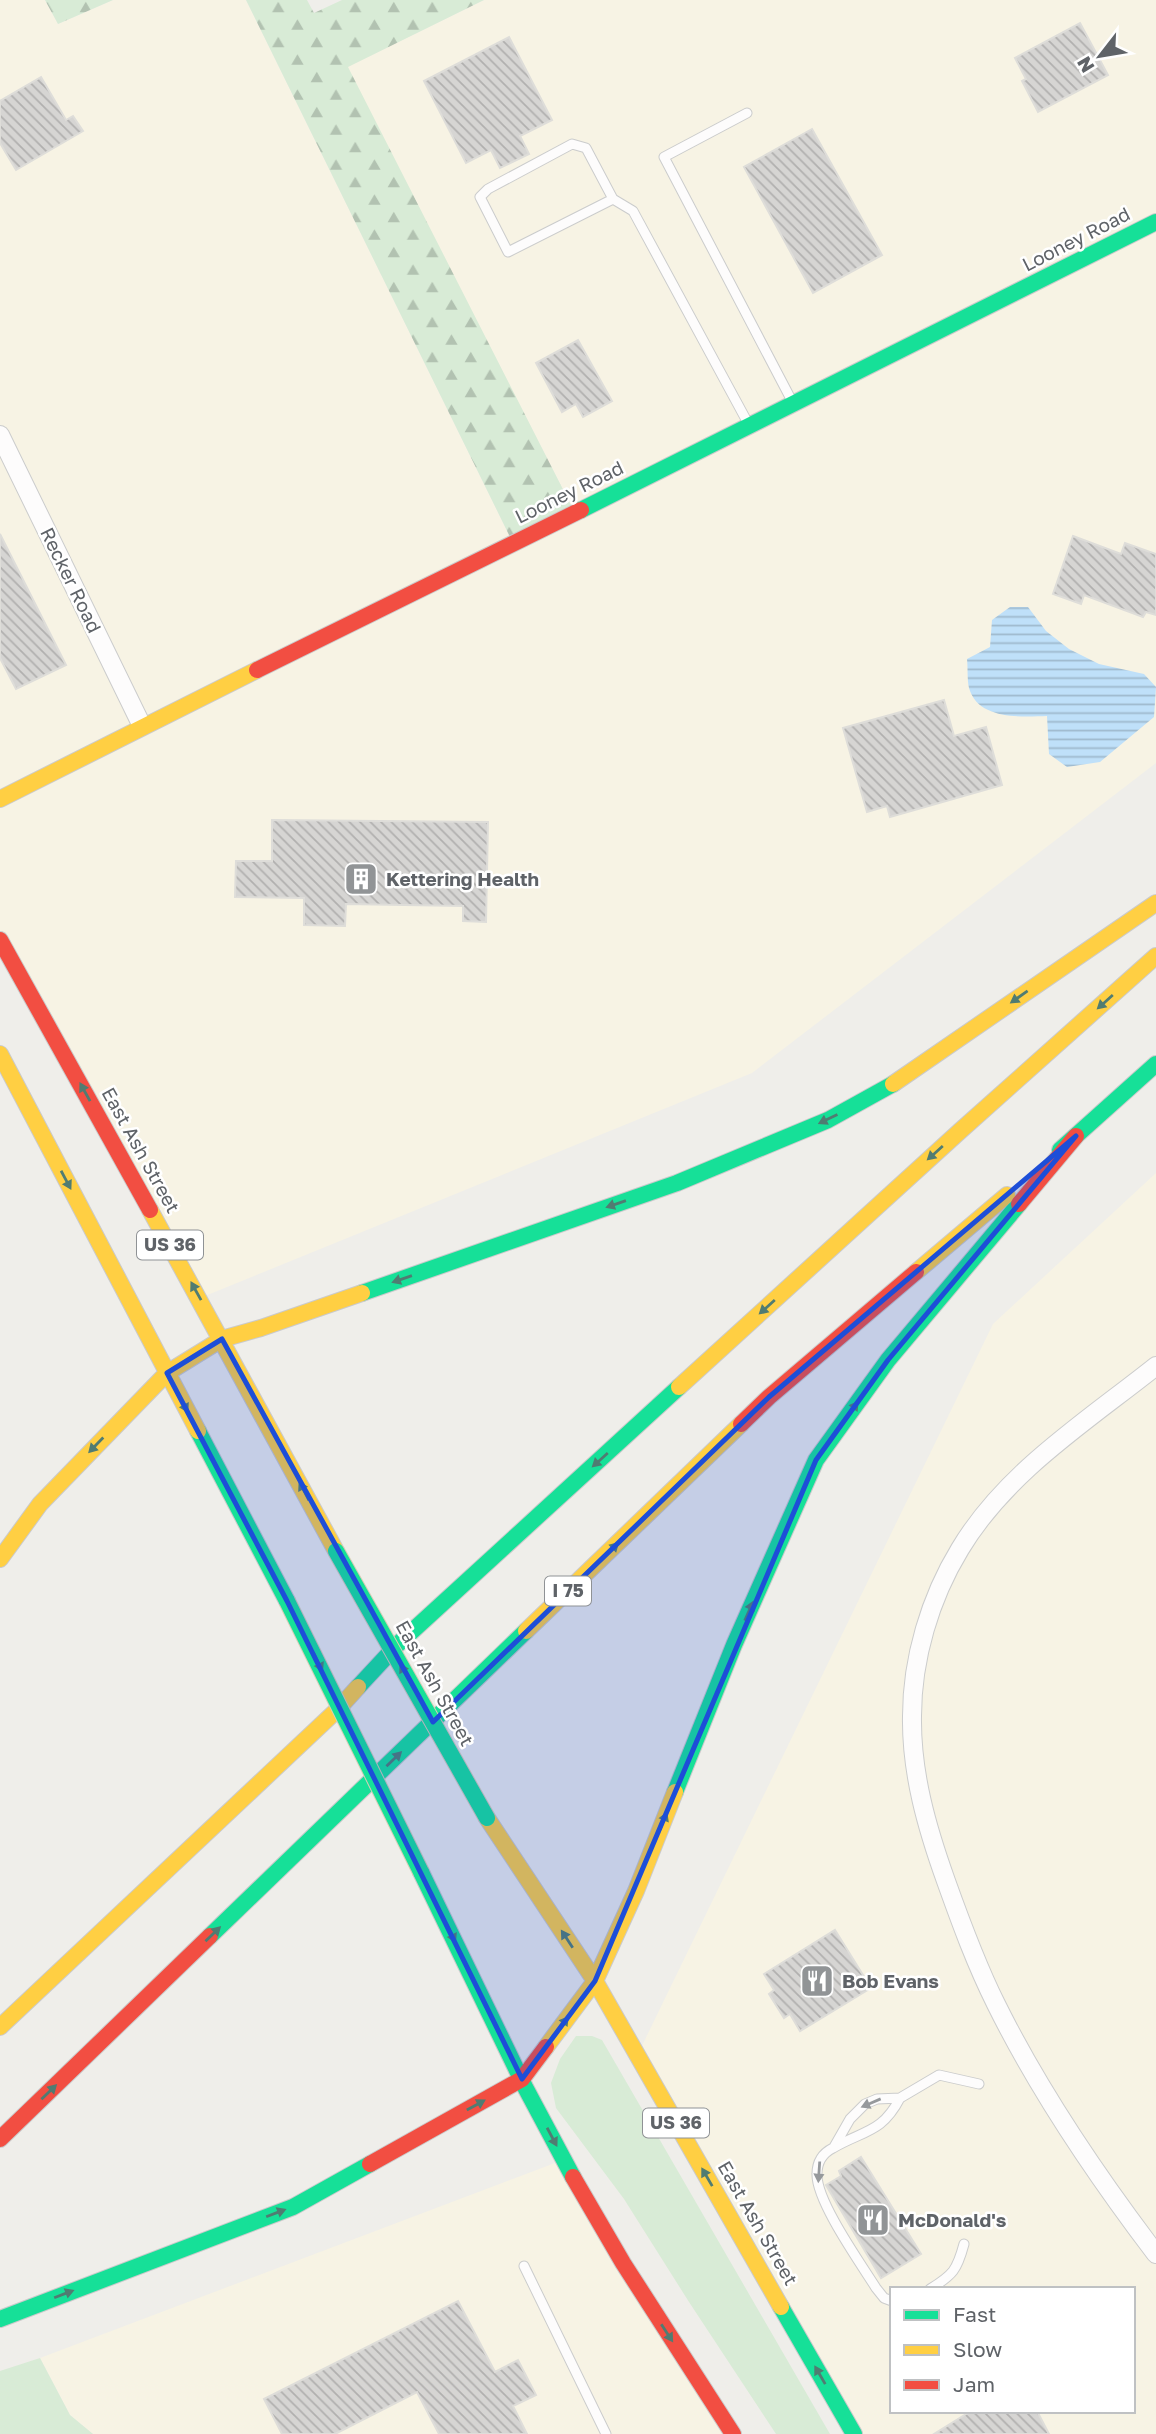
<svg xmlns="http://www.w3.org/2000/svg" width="1156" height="2434" viewBox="0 0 1156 2434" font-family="'Golos Text',sans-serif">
<defs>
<pattern id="forest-firs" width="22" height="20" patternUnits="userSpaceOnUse" patternTransform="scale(1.75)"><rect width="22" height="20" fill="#d8ebd6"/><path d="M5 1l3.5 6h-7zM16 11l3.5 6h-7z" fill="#b2c2b1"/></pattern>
<pattern id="water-rules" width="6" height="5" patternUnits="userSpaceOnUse" patternTransform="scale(1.75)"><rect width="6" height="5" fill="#bfe0f9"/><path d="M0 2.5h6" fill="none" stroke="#9eb9cd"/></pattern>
<pattern id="building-back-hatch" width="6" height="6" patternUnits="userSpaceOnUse" patternTransform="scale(1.75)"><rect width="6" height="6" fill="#d6d5d3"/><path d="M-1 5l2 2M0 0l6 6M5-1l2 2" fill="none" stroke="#b1b0af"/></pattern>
</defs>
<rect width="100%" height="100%" fill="#efeeea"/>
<path fill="#f7f3e4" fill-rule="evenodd" d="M0,0H45L58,24L113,0H246L513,543L575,513L347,67L484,0H1156V763L752,1073L200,1298L0,940Z
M1156,1173V2434H854L637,2056L993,1324ZM892,2289H1133V2411H892Z
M563,2160L733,2434H93L70,2415L40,2358Z"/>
<path fill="#d8ebd6" d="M576,2036H592L602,2040L830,2434H776L689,2302L624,2199L556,2108L551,2083L560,2059Z
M40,2358L70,2415L93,2434H0V2371Z"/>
<path fill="url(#forest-firs)" d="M45,0H113L58,24Z
M246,0H307L314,13L342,0H484L348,67L575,513L513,543Z"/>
<path fill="url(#water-rules)" d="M1010,607H1028L1046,631L1069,649L1099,664L1144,674L1156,687L1154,717L1100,762L1067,767L1049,754L1047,716C1021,717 978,720 969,688C967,679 968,668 967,659L990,647L992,620Z"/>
<path fill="url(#building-back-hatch)" stroke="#deddd9" stroke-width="2" d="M1080,23L1108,75L1038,112L1022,81L1026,79L1015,58Z
M509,37L552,120L520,136L529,154L500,168L491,150L466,163L424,81Z
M41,77L66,120L73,116L83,131L16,170L0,143V101Z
M812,129L882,255L813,293L744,167Z
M578,340L612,401L583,417L576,404L562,412L536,363Z
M0,534L66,665L16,689L0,658Z
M1073,536L1121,554L1125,543L1156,554V615L1146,612L1143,617L1084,595L1081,604L1053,594Z
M944,700L954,736L986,727L1002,785L890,817L887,806L867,812L843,728Z
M272,820L488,822L486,922L463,921V906L346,904L345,926L304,925V898L235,897L236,861H272Z
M835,1930L871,1988L800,2031L790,2014L784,2018L769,1994L774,1990L764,1974Z
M861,2157L921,2254L881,2278L826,2185L841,2176L839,2171Z
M458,2301L495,2372L518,2360L536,2395L513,2406L527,2434H439L417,2392L335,2434H282L264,2399Z
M971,2411H1037L1049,2434H934Z"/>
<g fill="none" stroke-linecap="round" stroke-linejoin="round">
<defs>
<path id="lane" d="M747,113L664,157L793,403
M613,199L586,148L572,144L488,189L480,197L508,252L613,199L633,211L749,425
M834,2147L850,2119L865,2104L877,2099L900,2098L939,2075L979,2084
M524,2266L606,2434
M930,2289C953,2275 957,2270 964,2244
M892,2301L884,2298L876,2288C861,2264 816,2201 817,2174C817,2162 823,2153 833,2148C864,2130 882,2133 900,2098"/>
<path id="street" d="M0,435L142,726
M1156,1366C1087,1421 1006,1472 960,1549C930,1598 912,1659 912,1716C911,1773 927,1828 946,1881C961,1923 976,1964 996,2004C1040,2093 1096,2175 1156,2254"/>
<path id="fast" d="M581,510L1156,222
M1060,1150L1156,1064
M362,1293L677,1183L828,1120L893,1084
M198,1431L287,1601
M358,1687L397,1645L679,1387
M675,1792L734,1645L816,1460L888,1360L1019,1204
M421,1872L525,2087L573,2177
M210,1936L526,1631
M781,2307L854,2434
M0,2319L293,2207L370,2164"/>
<path id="slow" d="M0,799L257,670
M0,1054L198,1431
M893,1084L1156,903
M150,1210L336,1551
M916,1272L1007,1195
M679,1387L960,1131L1156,956
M0,1559L40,1504L167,1373L222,1339L261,1328L362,1293
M526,1631L741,1424
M487,1818L595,1981L781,2307
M0,2027L338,1709L358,1687
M546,2047L595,1981L636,1891L675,1792"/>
<path id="jam" d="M257,670L581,510
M0,940L150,1210
M1019,1204L1076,1136
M741,1424L769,1397L916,1272
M0,2139L210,1936
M370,2164L522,2079L546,2047
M573,2177L623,2263L733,2434"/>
</defs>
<use href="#lane" stroke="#cbcccc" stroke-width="11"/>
<use href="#street" stroke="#cbcccc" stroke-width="20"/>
<use href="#fast" stroke="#cacacb" stroke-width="18"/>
<use href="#slow" stroke="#cacacb" stroke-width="18"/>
<use href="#jam" stroke="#cacacb" stroke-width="18"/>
<use href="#lane" stroke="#fdfcfc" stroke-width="9"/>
<use href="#street" stroke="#fdfcfc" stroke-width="18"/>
<use href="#fast" stroke="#16e098" stroke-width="16"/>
<use href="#slow" stroke="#ffcf43" stroke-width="16"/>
<use href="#jam" stroke="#f24e42" stroke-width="16"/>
<defs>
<path id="fast-bridge" d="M336,1551L487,1818
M287,1601L421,1872"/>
</defs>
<use href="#fast-bridge" stroke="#d7ceb8" stroke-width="18" stroke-linecap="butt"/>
<use href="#fast-bridge" stroke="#16e098" stroke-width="16"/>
</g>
<defs><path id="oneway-solid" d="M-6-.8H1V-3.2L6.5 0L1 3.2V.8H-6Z" transform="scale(1.75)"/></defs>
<g fill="#507c72">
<use href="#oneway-solid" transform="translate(1019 997) rotate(145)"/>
<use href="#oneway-solid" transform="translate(1105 1002) rotate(138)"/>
<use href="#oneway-solid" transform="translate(85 1092) rotate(-119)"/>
<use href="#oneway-solid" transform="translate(828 1119) rotate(154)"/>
<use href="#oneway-solid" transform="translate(935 1153) rotate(138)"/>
<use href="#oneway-solid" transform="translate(66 1180) rotate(62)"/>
<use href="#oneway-solid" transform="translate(616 1204) rotate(161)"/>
<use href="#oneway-solid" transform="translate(402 1279) rotate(161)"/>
<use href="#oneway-solid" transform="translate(196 1291) rotate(-119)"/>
<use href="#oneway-solid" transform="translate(767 1307) rotate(138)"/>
<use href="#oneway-solid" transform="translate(183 1403) rotate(62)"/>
<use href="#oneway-solid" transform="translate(852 1410) rotate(-54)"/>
<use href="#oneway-solid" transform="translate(96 1445) rotate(134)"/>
<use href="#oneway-solid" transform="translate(600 1460) rotate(138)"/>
<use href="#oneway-solid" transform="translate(304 1491) rotate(-118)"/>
<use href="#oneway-solid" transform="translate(611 1550) rotate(-44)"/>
<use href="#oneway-solid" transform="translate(749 1611) rotate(-66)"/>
<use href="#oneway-solid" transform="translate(318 1662) rotate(64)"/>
<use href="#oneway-solid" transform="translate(405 1673) rotate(-119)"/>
<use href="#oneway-solid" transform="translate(394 1759) rotate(-44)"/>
<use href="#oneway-solid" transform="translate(663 1822) rotate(-68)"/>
<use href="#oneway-solid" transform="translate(451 1933) rotate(64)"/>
<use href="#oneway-solid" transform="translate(213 1934) rotate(-44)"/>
<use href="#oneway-solid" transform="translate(567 1939) rotate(-123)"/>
<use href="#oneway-solid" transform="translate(562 2025) rotate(-53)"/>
<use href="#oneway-solid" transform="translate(49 2092) rotate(-44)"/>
<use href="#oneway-solid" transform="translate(476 2105) rotate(-29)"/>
<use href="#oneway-solid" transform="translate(552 2137) rotate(62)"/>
<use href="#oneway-solid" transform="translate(707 2177) rotate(-120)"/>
<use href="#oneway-solid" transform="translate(276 2213) rotate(-21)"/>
<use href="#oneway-solid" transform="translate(64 2294) rotate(-21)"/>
<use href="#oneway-solid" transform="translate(667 2333) rotate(57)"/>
<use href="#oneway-solid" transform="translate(820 2375) rotate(-120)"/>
</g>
<g fill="#96999c">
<use href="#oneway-solid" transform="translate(871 2103) rotate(157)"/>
<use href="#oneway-solid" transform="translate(819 2172) rotate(94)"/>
</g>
<path fill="#1d4ed8" fill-opacity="0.2" stroke="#1d4ed8" stroke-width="5" stroke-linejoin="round" d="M1076,1136L888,1360L816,1460L595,1981L522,2079L287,1601L167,1373L222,1339L433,1722L769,1397Z"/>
<defs>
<symbol id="building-square" viewBox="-11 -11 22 22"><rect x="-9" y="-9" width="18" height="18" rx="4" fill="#919496" stroke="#fff"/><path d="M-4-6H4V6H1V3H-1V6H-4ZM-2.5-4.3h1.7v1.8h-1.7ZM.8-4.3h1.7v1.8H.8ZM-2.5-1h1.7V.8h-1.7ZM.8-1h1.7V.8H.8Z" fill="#fff"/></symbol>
<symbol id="restaurant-square" viewBox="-11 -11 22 22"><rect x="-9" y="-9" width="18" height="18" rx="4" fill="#919496" stroke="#fff"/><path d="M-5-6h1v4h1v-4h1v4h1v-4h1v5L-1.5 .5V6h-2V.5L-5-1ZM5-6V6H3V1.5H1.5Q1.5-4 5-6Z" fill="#fff"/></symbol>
</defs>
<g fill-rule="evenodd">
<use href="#building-square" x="342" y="860" width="38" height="38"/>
<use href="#restaurant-square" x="798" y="1962" width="38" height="38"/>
<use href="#restaurant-square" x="854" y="2201" width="38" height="38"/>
</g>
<g text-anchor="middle" stroke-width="5" stroke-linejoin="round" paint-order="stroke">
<g fill="#fff" stroke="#8f9295" stroke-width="2">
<rect x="137" y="1230.5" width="66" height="29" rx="5"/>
<rect x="545" y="1576.5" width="46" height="29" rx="5"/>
<rect x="643" y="2108.5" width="66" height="29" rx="5"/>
</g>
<g font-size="18" font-weight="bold" fill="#5f6368">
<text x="170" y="1251">US 36</text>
<text x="568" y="1597">I 75</text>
<text x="676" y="2129">US 36</text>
</g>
<g font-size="19" fill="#5f6368" stroke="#fff">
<text transform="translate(1076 239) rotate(-27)" y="7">Looney Road</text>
<text transform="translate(569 492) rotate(-26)" y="7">Looney Road</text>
<text transform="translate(71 580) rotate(64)" y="7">Recker Road</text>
<text transform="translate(141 1150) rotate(61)" y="7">East Ash Street</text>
<text transform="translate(435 1683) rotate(61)" y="7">East Ash Street</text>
<text transform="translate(758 2223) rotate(60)" y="7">East Ash Street</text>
</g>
<g font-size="19" font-weight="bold" fill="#5f6368" stroke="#fff" text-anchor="start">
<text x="386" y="886">Kettering Health</text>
<text x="842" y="1988">Bob Evans</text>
<text x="898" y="2227">McDonald's</text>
</g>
</g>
<rect x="890" y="2287" width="245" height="126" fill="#ffffff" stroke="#bfc1c3" stroke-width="2"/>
<rect x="904" y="2310" width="35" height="10" fill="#16e098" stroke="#bfc1c3" stroke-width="2"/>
<text x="953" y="2322" font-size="21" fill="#5f6368">Fast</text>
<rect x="904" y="2345" width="35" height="10" fill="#ffcf43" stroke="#bfc1c3" stroke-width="2"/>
<text x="953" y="2357" font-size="21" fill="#5f6368">Slow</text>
<rect x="904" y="2380" width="35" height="10" fill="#f24e42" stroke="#bfc1c3" stroke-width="2"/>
<text x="953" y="2392" font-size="21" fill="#5f6368">Jam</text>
<g transform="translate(1100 56) rotate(239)" stroke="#ffffff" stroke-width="5" paint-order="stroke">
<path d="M0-5L12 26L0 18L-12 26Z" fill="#5f6368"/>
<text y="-10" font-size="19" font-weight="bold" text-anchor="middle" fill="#5f6368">N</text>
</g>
</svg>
